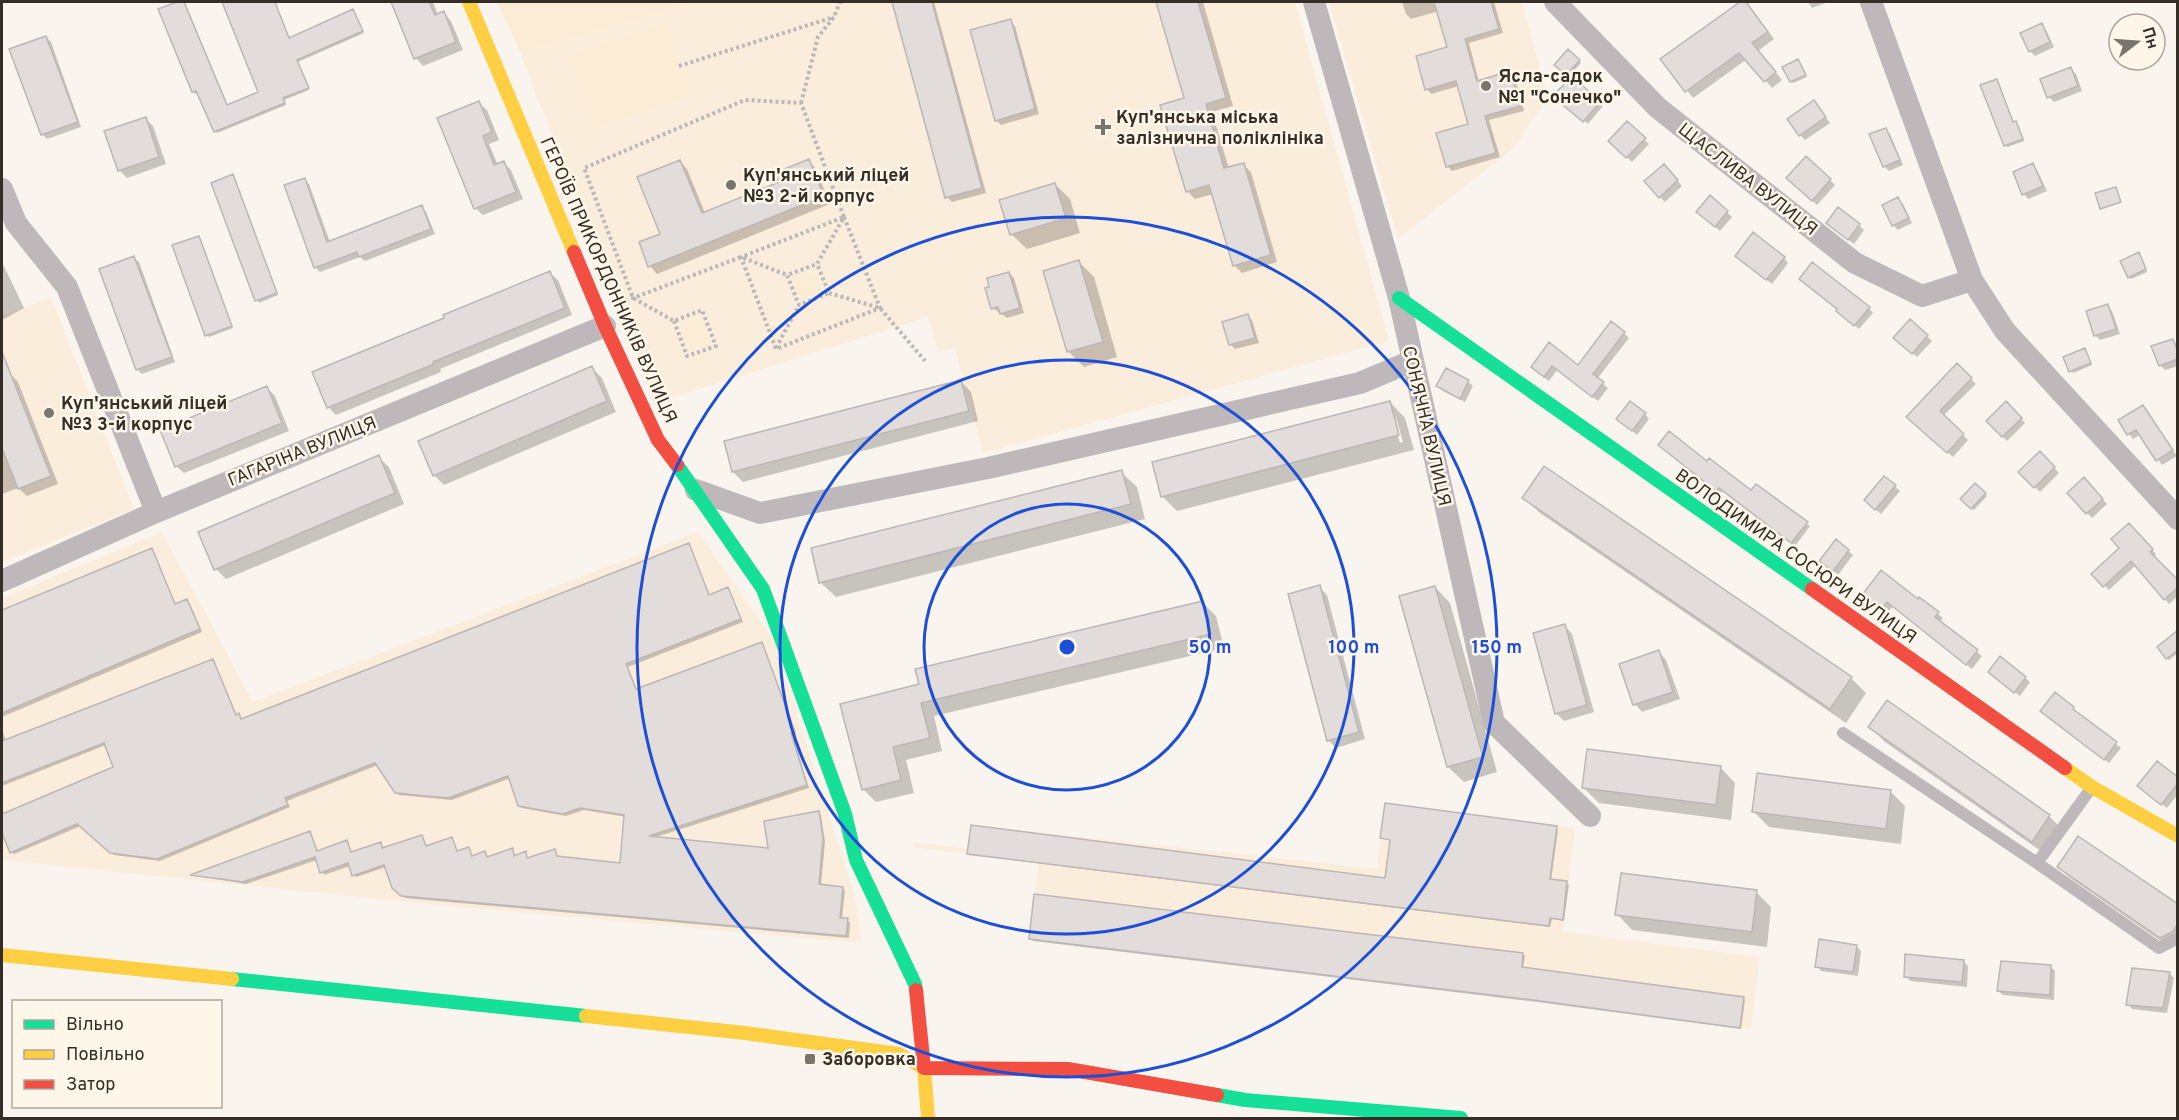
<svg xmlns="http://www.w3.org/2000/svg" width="2179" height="1120" viewBox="0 0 2179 1120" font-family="Overpass,sans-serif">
<rect width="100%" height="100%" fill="#f9f5ee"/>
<path fill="#faeddb" d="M698,2H1295L1389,341L983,453L955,348L938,352L928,317L655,403L520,52Z
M1329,2H1522L1548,97L1515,147L1398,239Z
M51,297L134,509L2,562V316Z
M162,532L253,702L698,532L773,639L854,894L862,943L420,903L2,860V598Z
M1385,803L1575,828L1563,932L1760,957L1751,1029L1518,998L1029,939L1039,863L912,847L913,842L968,849L971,825L1377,869Z"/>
<path fill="#fbecd5" d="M497,2H698L520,52Z
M666,24L689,95L593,127L569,55Z
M795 285a12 12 0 1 1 24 0a12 12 0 1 1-24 0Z
M682 333a13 13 0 1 1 26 0a13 13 0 1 1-26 0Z"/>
<path fill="#0003" fill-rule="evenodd" d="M181,2L185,3L228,106L260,93L224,2H275L289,39L353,11L364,33L298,62L309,90L284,100L286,105L217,133L198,92L195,94L193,92L160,10Z
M392,2H433L438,15L444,13L451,21L463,50L423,66L416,58Z
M894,2H934L986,193L952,202L947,197Z
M1157,2H1203L1233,106L1212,112L1229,169L1243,165L1251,172L1277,262L1242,273L1234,265L1213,194L1195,199L1187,191L1186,99Z
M1402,2H1458L1459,4L1467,2H1494L1503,33L1469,43L1479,82L1510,73L1515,78L1524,111L1489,120L1500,157L1452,171L1447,166L1470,125L1459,86L1431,94L1427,89L1449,48L1439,11L1411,19L1406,14Z
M1742,2L1751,8L1774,39L1758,51L1782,80L1772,88L1747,59L1693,98L1663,60Z
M1808,2H1828L1812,8Z
M1010,21L1015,26L1039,114L1001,125L996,120Z
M2042,25L2046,30L2054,47L2035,56L2030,51Z
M46,37L51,42L81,127L47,139L42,134Z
M1569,51L1581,63L1569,76L1557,65Z
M1798,61L1807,77L1793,83L1791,81Z
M2071,69L2076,74L2082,91L2054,102L2049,97Z
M1997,80L2014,124L2018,125L2024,141L2007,147L2005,145Z
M1558,99L1600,102L1603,106L1588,124Z
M1814,102L1830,123L1805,140L1800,135Z
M479,103L487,110L499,140L489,144L498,165L503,162L511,170L523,199L483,215L475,208Z
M146,119L153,126L166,164L127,178L119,170Z
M1627,123L1649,144L1632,162L1610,141Z
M1885,129L1890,134L1903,165L1889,171L1884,166Z
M1806,158L1835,185L1817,205L1793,183Z
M680,161L687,169L705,213L781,183L809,161L816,169L830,204L657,274L650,266L662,234Z
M2033,165L2037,170L2047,191L2028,199L2024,194Z
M1669,171L1682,186L1665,202L1660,197Z
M234,178L278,295L259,303L213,183Z
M304,180L309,184L330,242L421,207L426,212L435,234L365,261L360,257L320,272L315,267Z
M1055,184L1070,199L1080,233L1027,249L1011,234Z
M1710,197L1732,217L1720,231L1703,217Z
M1898,199L1903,204L1912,223L1898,230L1893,225Z
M1859,225L1864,230L1854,244L1833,228Z
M198,237L233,328L209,337L207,335Z
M2140,256L2147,272L2131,279L2129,277Z
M134,258L139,262L175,362L142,374L137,369Z
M1784,258L1788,263L1772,284L1742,260Z
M2,262L24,308L2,320Z
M1079,262L1094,277L1117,357L1084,367L1069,352L1045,272Z
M550,273L558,280L572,315L440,369L441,372L336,415L328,407L446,319Z
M1009,273L1014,278L1024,313L1007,318L993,308Z
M2107,306L2112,311L2120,334L2100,340L2095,335Z
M1869,308L1873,313L1859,329L1843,315Z
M1247,315L1252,320L1259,343L1235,349L1231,345L1224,323Z
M1624,333L1629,338L1597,379L1608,388L1598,401L1557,370L1549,381L1537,372L1550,344L1578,367Z
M1927,336L1932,341L1917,357L1900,342Z
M2172,340L2178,346V366L2165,370L2160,365Z
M2086,352L2092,365L2073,373L2065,358Z
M1957,365L1976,384L1943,416L1968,440L1953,457L1913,422Z
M592,368L602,378L616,412L444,485L434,475Z
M1447,370L1468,382L1473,386L1465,402L1443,391L1438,386Z
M10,374L18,382L58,484L27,496L18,488L2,494V377Z
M961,381L971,392L978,421L743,482L733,472Z
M267,388L275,396L289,431L184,473L176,466Z
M1390,402L1405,418L1414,450L1177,511L1162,496ZM1393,418H1396L1403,442L1400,443Z
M2006,403L2025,423L2007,441L1988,421Z
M1645,414L1649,419L1637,435L1623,423Z
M2120,421L2160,432L2177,456L2162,465L2141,434L2133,439Z
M1663,449L1707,463L1751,492L1810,526L1795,546L1723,490L1721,494Z
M2040,453L2059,473L2040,492L2020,472Z
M378,457L389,467L404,504L226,579L216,569Z
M1121,472L1137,487L1145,519L836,597L820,582Z
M1885,478L1900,491L1881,514L1870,505Z
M2089,484L2107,504L2092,518L2069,493Z
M1975,485L1987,496L1974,510L1962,499Z
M1524,498L1851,678L1866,693L1846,723L1540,513Z
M2129,525L2156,554L2153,557L2178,582V596L2169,604L2136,565L2109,590L2093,574L2121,548Z
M688,545L710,596L728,589L743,622L628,667L637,690L761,644L796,735L793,736L809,788L653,838L770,849L818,813L821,815L825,842L821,886L843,888L845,891L842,919L850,922L849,938L405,898L394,887L386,867L356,877L350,866L324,875L317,860L246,884L193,875L310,833L318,852L347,842L353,854L381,843L384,849L422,837L427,847L452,839L458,852L469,849L473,857L485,853L488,858L513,850L516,857L526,853L528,859L554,851L558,857L621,864L626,817L584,810L566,816L522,808L519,805L511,778L452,800L399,795L378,765L287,801L290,807L160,861L114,855L81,826L14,854L11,852L2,830V816L115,767L106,745L2,786V730L6,741L213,660L237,716L242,721Z
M151,550L176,605L187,601L190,604L202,632L2,717V612Z
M1848,551L1853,555L1838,575L1826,565Z
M1319,587L1327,595L1365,739L1336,748L1328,740Z
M1435,587L1450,603L1497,772L1464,782L1448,767Z
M1920,599L1943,618L1940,622L1982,656L1972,669L1893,606L1887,614L1868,600L1918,601Z
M1203,603L1216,616L1224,648L934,716L942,751L906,760L914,793L876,802L863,789L921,685Z
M1565,626L1572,634L1594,712L1564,721L1556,713Z
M2178,643V653L2169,660L2159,647Z
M1659,652L1666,660L1680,699L1642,712L1635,704Z
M1994,677L2025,678L2030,682L2020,696Z
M2073,708L2077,714L2121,748L2109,763L2047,716Z
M1870,727L2049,816L2064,831L2048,856L1885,742Z
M1720,767L1735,783L1731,820L1599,803L1584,788Z
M2178,779V794L2167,808L2144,791Z
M1890,791L1905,806L1901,844L1769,827L1754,812Z
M1556,828L1558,830L1551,881L1569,885L1564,921L1552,919L1550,927L971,855L969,853L1387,880L1392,841L1382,838Z
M2059,867L2178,906V944L2171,948L2069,877Z
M1756,892L1771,907L1767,947L1632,930L1617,914Z
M1031,939L1523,954L1525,956L1523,969L1743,998L1745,1000L1741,1029L1537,1002L1033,941Z
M1856,946L1861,951L1858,976L1821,971L1817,966Z
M1963,961L1968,966L1967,987L1911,981L1906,977Z
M2050,966L2055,971L2054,1000L2003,995L1998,991Z
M2169,973L2174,978L2167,1013L2132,1009L2128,1004Z"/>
<path fill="#e2dcdb" stroke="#bcb6b5" stroke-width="1.5" d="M177,2H184L227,105L258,92L222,2H275L289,38L353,9L363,31L297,60L309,88L283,98L285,103L214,132L196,91L192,92L158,9Z
M391,2H429L435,15L444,11L456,42L414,59Z
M892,2H932L982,188L945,198Z
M1156,2H1198L1226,98L1206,104L1224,168L1244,163L1271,255L1233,266L1209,185L1186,192L1160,105L1184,98Z
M1434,2H1491L1499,29L1465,39L1477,81L1510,71L1520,106L1485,116L1496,153L1446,167L1436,133L1468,124L1456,81L1425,90L1416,56L1447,47Z
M1740,2H1746L1768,32L1752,43L1776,72L1764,82L1739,53L1685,92L1660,59Z
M1011,19L1035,109L995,121L970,30Z
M2042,23L2050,42L2029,52L2020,33Z
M46,36L78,122L41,135L9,49Z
M1568,49L1580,60L1566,75L1554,65Z
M1798,59L1806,75L1790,82L1782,67Z
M2071,67L2078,86L2047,98L2040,79Z
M1572,77L1601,101L1583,122L1552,96Z
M1997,79L2013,122L2016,121L2023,139L2004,146L1980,85Z
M1814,100L1826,117L1799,136L1787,119Z
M479,101L492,132L483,136L494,165L504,161L516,192L474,209L437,118Z
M146,117L159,157L118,171L104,131Z
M1627,121L1646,138L1626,158L1608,141Z
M1886,128L1900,160L1883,167L1869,134Z
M1806,156L1831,179L1812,201L1786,178Z
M809,159L824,196L648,267L639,242L660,234L637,177L680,160L702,213L779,182L775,173Z
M2033,163L2043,186L2022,195L2013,172Z
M1664,164L1678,180L1659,198L1644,181Z
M233,174L277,293L255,301L211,183Z
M305,178L327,242L422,205L431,229L359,257L357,252L314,268L284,185Z
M1055,183L1066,218L1010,235L999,200Z
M2116,187L2121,202L2100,209L2095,193Z
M1710,195L1728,211L1715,227L1696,212Z
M1898,197L1909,218L1892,226L1882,205Z
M1838,207L1860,224L1848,240L1826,223Z
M1753,232L1785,257L1766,280L1735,256Z
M199,236L232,326L205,336L172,245Z
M2139,252L2146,269L2128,278L2120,261Z
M134,256L172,357L136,370L99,269Z
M1079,260L1103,342L1067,352L1043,271Z
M1812,262L1870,307L1854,326L1836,311L1837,309L1799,279Z
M550,271L565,308L433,362L434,364L327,408L312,372L444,318L443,315Z
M1009,272L1020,308L1000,314L998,307L991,309L985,288L989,287L987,278Z
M2108,304L2116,329L2094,336L2086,311Z
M1248,314L1255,338L1229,345L1222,322Z
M1910,319L1928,335L1912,354L1893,338Z
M1611,321L1625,332L1593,374L1604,382L1592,397L1552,366L1544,377L1531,367L1549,342L1578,365Z
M2173,339L2178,352V359L2159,366L2151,346Z
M2085,348L2091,363L2069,372L2063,357Z
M2,352L51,476L18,489L2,448Z
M1957,363L1972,378L1940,411L1964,434L1947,453L1906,417Z
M592,366L607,401L433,476L418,441Z
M1446,368L1469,380L1460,399L1436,386Z
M961,380L969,411L732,472L724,441Z
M267,386L282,423L175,467L160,430Z
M1390,401L1399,435L1161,497L1152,462Z
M1630,401L1646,413L1632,431L1616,419Z
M2006,401L2022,418L2002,437L1986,421Z
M2143,405L2173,450L2156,461L2136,430L2127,435L2118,420Z
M1669,431L1707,461L1709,458L1751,490L1756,484L1808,522L1791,543L1719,488L1716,491L1658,445Z
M2040,451L2055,467L2034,488L2018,472Z
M379,455L395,493L214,570L198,532Z
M1544,466L1852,677L1830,709L1522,498Z
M1122,470L1131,504L819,583L811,548Z
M1884,476L1896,485L1875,510L1864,500Z
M2084,477L2103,499L2086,514L2067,493Z
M1975,483L1986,493L1971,509L1960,499Z
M2129,523L2153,549L2150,552L2178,580V587L2164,600L2131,561L2103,587L2091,574L2119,548L2111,539Z
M1836,539L1849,550L1833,571L1819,561Z
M689,543L709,595L728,587L741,619L626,664L636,689L762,642L795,732L791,733L807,785L649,836L768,848L764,821L819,811L823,838L819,884L843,887L840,918H848L846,936L401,896L392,888L384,865L352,876L348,863L320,873L315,857L243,882L190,875L310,831L317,851L347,840L351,852L381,842L382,848L422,835L426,846L452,837L457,851L469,847L472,856L485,851L487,857L513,848L514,856L526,851L527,858L555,849L557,856L620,863L624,815L580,808L563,814L518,806L508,776L448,798L395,793L375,763L285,798L288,805L157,859L110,853L77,824L10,853L2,833V814L113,767L104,743L2,783V741L213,659L236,715L239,713L241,719Z
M152,548L175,604L187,599L200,629L2,713V610Z
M1881,570L1918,599L1919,597L1939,612L1935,617L1978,650L1966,665L1887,602L1881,610L1862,595Z
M1320,585L1359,732L1327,741L1288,594Z
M1435,586L1483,757L1447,767L1399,596Z
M1203,601L1211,634L921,703L930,738L893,747L901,780L862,790L840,704L919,684L915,669Z
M1565,624L1587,705L1555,714L1533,633Z
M2178,630V650L2166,659L2157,647Z
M1659,650L1673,692L1633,705L1619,664Z
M2000,656L2026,677L2014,693L1988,672Z
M2055,692L2074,707L2073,709L2117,742L2104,760L2040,711Z
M1887,700L2050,815L2032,842L1868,727Z
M1587,749L1721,766L1716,805L1582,788Z
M2157,761L2178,777V783L2161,805L2137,786Z
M1757,773L1891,790L1886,829L1752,812Z
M1385,803L1557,826L1550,879L1567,881L1563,920L1550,918L1549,926L967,854L971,825L1385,878L1390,840L1380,838Z
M2078,836L2178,904V924L2172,932L2160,938L2057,867Z
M1621,873L1757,890L1752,932L1615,915Z
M1034,894L1523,953L1522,967L1744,997L1740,1028L1533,1000L1029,939Z
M1819,939L1857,945L1853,972L1815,967Z
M1905,954L1964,960L1962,982L1904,977Z
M2001,961L2051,965L2050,995L1997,991Z
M2132,968L2170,972L2163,1008L2126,1005Z"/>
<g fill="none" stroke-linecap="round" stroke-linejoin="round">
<path stroke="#bdb8b8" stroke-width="4" stroke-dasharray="3 3" stroke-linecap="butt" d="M679,66L834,17
M801,103L818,37L834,17L840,2
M844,217L880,308L776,349L741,257Z
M829,293L880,308L925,361
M620,303L741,257L787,275
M674,321L687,356L716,346L702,310L674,321L633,298L584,168L745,100L801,103L844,217L817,264L787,275L799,305L829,293L817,264
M776,348L799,305"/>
<path stroke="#beb8bb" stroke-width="12" d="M1843,733L2037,863L2092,787
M2037,863L2159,948L2178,938"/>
<path stroke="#beb8bb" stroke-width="22" d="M1314,2L1399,298L1494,723L1590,816
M1555,2L1658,108L1855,263L1922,296L1972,280
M1871,2L1972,280L2005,331L2178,519
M2,189L16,223L67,287L156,512
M696,490L760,513L988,468L1360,383L1412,361
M2,581L156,512L605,326"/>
<path stroke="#16e098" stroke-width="14" d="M1399,298L1812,589
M677,465L763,589L845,814L856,860L915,984L916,990
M232,979L586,1016
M1217,1095L1245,1100L1461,1118"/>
<path stroke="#ffcf43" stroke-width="14" d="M469,2L574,252
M2065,768L2092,787L2178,836
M2,955L232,979
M586,1016L745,1033L899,1054L924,1068L928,1118"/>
<path stroke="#f24e42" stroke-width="14" d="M574,252L605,326L658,440L677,465
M1812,589L2065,768
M916,990L924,1068L1068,1069L1217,1095"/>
</g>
<g fill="none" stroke="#1d4ed8" stroke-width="3">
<circle cx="1067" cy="647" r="143"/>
<circle cx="1067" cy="647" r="287"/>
<circle cx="1067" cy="647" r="430"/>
</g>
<g fill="#79746c" stroke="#fef6e9" stroke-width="2">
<circle cx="1486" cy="86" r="6"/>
<path d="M1100 118h6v6h6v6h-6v6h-6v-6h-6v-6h6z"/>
<circle cx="731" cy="185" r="6"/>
<circle cx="49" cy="413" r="6"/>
<rect x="804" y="1053" width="12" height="12" rx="3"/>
</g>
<g text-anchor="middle" stroke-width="5" stroke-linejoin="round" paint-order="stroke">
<g font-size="18" font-weight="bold" fill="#342e26" stroke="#fef6e9" text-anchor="start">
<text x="1498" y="82">Ясла-садок<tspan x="1498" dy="21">№1 "Сонечко"</tspan></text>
<text x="1116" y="123">Куп'янська міська<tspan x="1116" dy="21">залізнична поліклініка</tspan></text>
<text x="743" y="181">Куп'янський ліцей<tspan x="743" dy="21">№3 2-й корпус</tspan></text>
<text x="61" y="409">Куп'янський ліцей<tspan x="61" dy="21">№3 3-й корпус</tspan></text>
<text x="822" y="1065">Заборовка</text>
</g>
<g font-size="18" fill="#342e26" stroke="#fef6e9">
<text transform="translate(1748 179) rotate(38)" y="6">ЩАСЛИВА ВУЛИЦЯ</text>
<text transform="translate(609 280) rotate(66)" y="6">ГЕРОЇВ ПРИКОРДОННИКІВ ВУЛИЦЯ</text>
<text transform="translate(1427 426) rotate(77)" y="6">СОНЯЧНА ВУЛИЦЯ</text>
<text transform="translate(302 451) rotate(-22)" y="6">ГАГАРІНА ВУЛИЦЯ</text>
<text transform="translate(1796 556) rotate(35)" y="6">ВОЛОДИМИРА СОСЮРИ ВУЛИЦЯ</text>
</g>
</g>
<circle cx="1067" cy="647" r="9" fill="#1d4ed8" stroke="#fef6e9" stroke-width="3"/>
<g font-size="18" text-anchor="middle" font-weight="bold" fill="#1d4ed8" stroke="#fef6e9" stroke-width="5" stroke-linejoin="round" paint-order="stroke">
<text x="1210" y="653">50 m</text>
<text x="1354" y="653">100 m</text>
<text x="1497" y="653">150 m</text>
</g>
<rect width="2179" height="1120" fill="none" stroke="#342e26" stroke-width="6"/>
<rect x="12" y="1000" width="210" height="108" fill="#fef6e9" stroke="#ada69b" stroke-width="1.5"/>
<rect x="24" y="1020" width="30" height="9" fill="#16e098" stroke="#ada69b" stroke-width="1.5"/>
<text x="66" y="1030" font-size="18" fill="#342e26">Вільно</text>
<rect x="24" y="1050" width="30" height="9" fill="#ffcf43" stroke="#ada69b" stroke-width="1.5"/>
<text x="66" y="1060" font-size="18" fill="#342e26">Повільно</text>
<rect x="24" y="1080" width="30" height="9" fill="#f24e42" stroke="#ada69b" stroke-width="1.5"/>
<text x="66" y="1090" font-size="18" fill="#342e26">Затор</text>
<g transform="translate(2137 42) rotate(73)"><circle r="28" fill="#fef6e9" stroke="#ada69b" stroke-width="1.5"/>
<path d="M0-4.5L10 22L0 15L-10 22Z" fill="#79746c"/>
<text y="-9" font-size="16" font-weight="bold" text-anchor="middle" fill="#342e26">Пн</text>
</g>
</svg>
